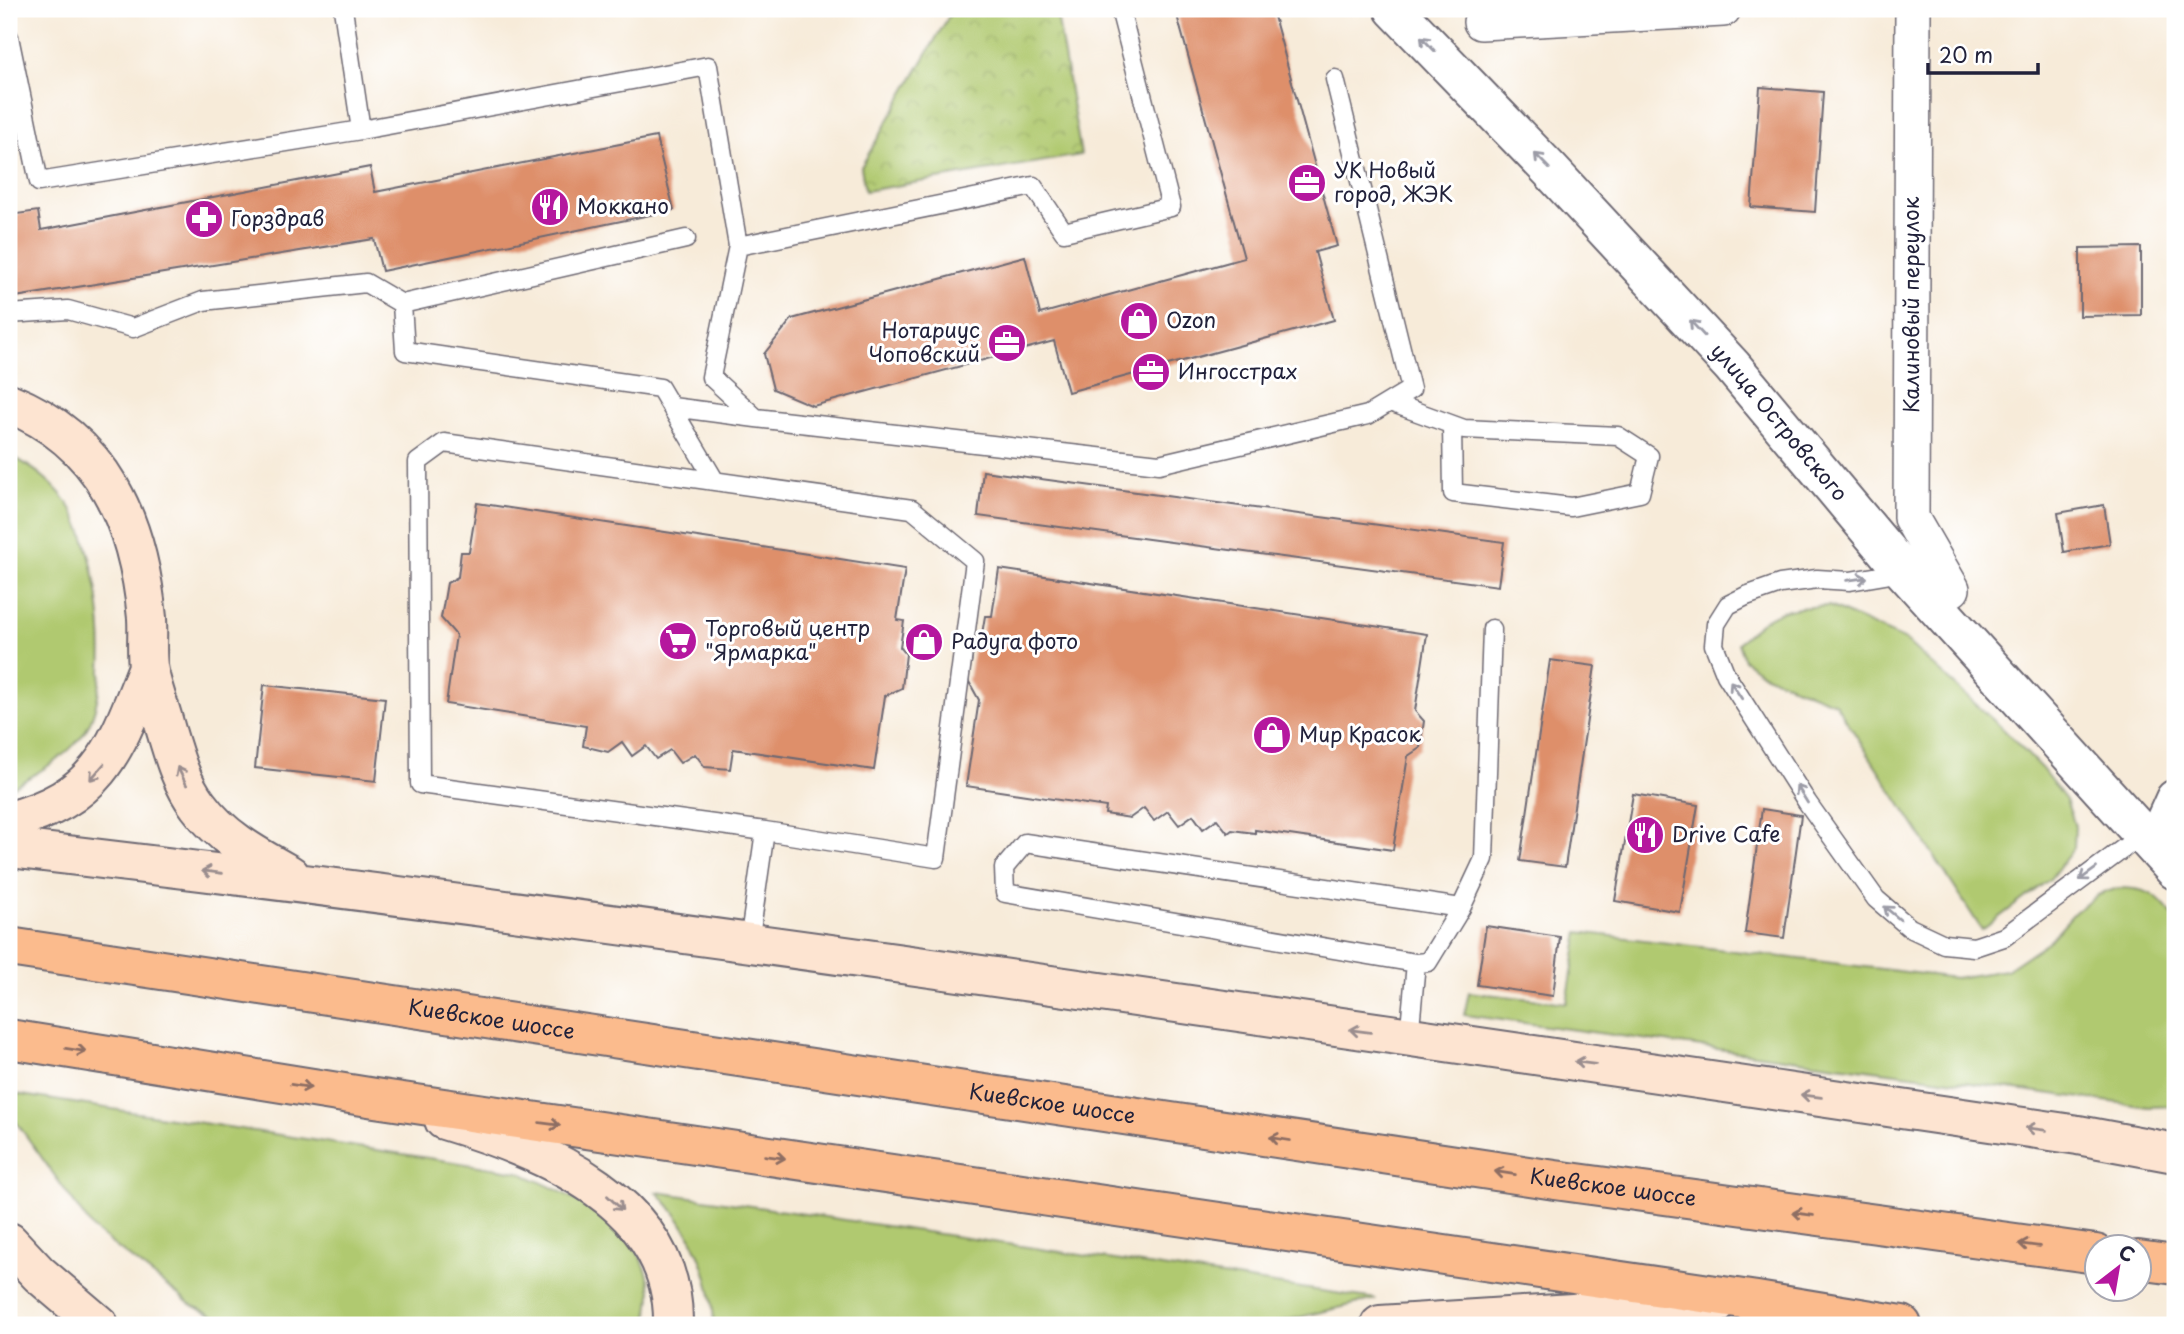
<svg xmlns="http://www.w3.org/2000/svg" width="2184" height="1334" viewBox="0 0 2184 1334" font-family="'Playpen Sans',sans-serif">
<defs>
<pattern id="park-crowns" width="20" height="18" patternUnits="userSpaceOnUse" patternTransform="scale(1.75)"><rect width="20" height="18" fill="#b0c96f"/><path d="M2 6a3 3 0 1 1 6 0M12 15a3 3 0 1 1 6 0" fill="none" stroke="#97ac61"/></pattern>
</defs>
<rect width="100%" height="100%" fill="#fff"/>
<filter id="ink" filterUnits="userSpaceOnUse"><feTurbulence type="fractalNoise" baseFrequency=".0143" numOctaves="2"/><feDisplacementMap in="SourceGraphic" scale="14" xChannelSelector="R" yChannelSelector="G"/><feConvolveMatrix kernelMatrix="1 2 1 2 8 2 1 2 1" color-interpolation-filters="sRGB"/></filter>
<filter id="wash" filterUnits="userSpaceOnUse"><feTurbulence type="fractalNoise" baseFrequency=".00686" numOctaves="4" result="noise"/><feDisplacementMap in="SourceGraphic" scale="28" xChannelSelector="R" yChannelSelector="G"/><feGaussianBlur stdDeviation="1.57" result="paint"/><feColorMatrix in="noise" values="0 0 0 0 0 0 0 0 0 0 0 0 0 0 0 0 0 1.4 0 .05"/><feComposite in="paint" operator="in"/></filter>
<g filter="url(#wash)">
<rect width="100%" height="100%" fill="#f7ebd9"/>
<path fill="#b0c96f" stroke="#697655" stroke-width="2" d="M9,455C34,467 58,486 72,510C100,558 117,690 82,736C63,760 34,775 9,789Z
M1829,606L1904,639L2003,729L2042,769L2066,800L2075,826L2074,848L2050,879L1982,930L1835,703L1763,674L1744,660L1738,643C1772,610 1782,608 1829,606Z
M2118,888C2150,888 2155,894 2175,918V1106L2149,1107L1464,1015L1469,992L1567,1003L1579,932L1955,978L2006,970L2049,941L2075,912L2098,895Z
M9,1093L518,1172C568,1194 648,1229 651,1293C651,1303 648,1315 647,1325H232L190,1304L93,1229L9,1112Z
M657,1192L1376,1299L1267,1325H714C713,1275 692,1228 657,1192Z"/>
<path fill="url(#park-crowns)" stroke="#697655" stroke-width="2" d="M953,9H1056L1081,155L865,191L861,167Z"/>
<g id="blocks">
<path fill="#de8f6b" d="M1183,9H1272L1337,246L1315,252L1334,320L1068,392L1054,341L813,406L773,389L764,354L792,319L1025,256L1040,314L1244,258L1178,19Z
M1760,87L1823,92L1815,212L1751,207Z
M656,137L674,210L382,271L374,239L9,298V215L38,211L41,230L370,167L375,192Z
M2141,247V315L2080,316V248Z
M983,471L1504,542L1498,586L978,516Z
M477,503L905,569L897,620L904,621L900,647L906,654L902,688L885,696L874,770L733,749L730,769L705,767L695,754L680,763L670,750L656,759L646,746L632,756L622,742L608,752L583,746L586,726L446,704L456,635L441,618L447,583L458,577L461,552H469Z
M2104,505L2110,544L2064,552L2058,513Z
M999,569L1427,634L1415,711L1424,721L1420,748L1408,756L1393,850L1255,830V833L1232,830L1228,833L1217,819L1203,829L1193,815L1179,825L1168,811L1154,821L1144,808L1130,818L1105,814L1106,807L966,786L979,700L968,680L973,652L980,646L985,616H992Z
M1550,660L1595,666L1565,867L1520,861Z
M264,685L385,698L376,781L255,768Z
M1633,794L1698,805L1680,912L1615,901Z
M1762,809L1801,815L1784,938L1745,933Z
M1486,926L1560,937L1553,996L1477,985Z"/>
</g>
</g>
<g filter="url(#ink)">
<use href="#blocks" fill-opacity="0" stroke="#6d6872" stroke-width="2"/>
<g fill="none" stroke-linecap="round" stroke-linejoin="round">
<defs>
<path id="service" d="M343,9L361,130
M9,37L39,182L361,130L708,66L738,246L711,377L756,418L1159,464L1368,415L1411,389L1335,79
M738,246L1033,186L1064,232L1171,207L1120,9
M402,304L405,351L660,388L715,481
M9,314L68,310L133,328L203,301L366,283L402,304L686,239
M1390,402L1464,429L1618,436L1649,456L1640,493L1571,507L1453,493L1452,425
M672,407L756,418
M1900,567L1885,575L1850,581L1817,579L1780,584L1746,596L1728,605L1716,624L1714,645L1726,675L1807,802L1876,899L1910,928L1944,944L1974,947L2004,937L2143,834
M749,943L765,831L420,784L418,462L444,443L912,509L975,561L936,858L765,831
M1416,963L1428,962L1461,908L1484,859L1492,629
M1409,1038L1416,963L1005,893L1004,868L1025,843L1461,908"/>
<path id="minor" d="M1913,9L1911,518L1952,589
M1481,22L1723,9"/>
<g id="tertiary">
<path id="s1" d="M1394,9L1550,170L1732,366L1900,567L2175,870"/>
<path d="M2154,846L2175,799"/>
</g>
<path id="secondary" d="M9,403C104,441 138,522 147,618C148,634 146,650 148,666C151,686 160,707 165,727C173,754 181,783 198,805C222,838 256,856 290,875
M9,821C102,797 116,747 148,667
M9,848C700,929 1389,1034 2078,1135L2175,1153
M444,1120C543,1150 676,1202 673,1325
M9,1242L39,1274L99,1325
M1380,1325L1716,1304"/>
<g id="trunk">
<path id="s2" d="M9,947L1555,1180L2096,1254"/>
<path d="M9,1039L375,1098L1757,1301L1902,1325"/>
<path d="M2138,1260L2175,1265"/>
</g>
</defs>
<use href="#service" stroke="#6d6872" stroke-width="21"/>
<use href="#minor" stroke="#6d6872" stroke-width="38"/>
<use href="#tertiary" stroke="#6d6872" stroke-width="42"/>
<use href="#secondary" stroke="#6d6872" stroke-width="42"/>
<use href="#trunk" stroke="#6d6872" stroke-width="42"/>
<use href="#service" stroke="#fff" stroke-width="18"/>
<use href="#minor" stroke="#fff" stroke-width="35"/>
<use href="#tertiary" stroke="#fff" stroke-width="38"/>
<use href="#secondary" stroke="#fde4d1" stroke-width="38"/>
<use href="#trunk" stroke="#fbbb8d" stroke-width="38"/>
</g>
<defs><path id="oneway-shaft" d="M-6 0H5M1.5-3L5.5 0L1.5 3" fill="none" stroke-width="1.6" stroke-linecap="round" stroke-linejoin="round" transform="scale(1.75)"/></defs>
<g stroke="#9c9ca7">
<use href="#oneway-shaft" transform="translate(1428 44) rotate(-134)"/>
<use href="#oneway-shaft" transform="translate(1542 161) rotate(-134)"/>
<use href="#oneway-shaft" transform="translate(1697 328) rotate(-133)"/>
<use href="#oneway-shaft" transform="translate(1857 579) rotate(-7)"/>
<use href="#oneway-shaft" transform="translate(1736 690) rotate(-123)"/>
<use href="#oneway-shaft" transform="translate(1802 794) rotate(-122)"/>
<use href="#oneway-shaft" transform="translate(2088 874) rotate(144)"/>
<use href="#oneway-shaft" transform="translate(1892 913) rotate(-140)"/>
</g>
<g stroke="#9a8d8e">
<use href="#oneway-shaft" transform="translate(97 772) rotate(131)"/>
<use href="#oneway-shaft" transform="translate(182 776) rotate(-117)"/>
<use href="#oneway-shaft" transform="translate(212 872) rotate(-173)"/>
<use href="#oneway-shaft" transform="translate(1360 1031) rotate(-172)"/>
<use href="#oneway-shaft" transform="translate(1585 1063) rotate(-172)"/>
<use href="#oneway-shaft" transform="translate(1811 1096) rotate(-172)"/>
<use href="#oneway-shaft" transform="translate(2036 1129) rotate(-172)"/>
<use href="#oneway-shaft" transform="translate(615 1203) rotate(44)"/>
</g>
<g stroke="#8e6e64">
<use href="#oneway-shaft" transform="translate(76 1050) rotate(9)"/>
<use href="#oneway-shaft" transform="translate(301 1086) rotate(9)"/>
<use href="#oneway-shaft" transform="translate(550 1124) rotate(8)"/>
<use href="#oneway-shaft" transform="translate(1280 1139) rotate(-171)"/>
<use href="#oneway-shaft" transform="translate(775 1157) rotate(8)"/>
<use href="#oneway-shaft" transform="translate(1505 1173) rotate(-171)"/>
<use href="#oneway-shaft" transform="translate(1803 1214) rotate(-172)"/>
<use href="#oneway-shaft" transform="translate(2029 1245) rotate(-172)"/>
</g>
</g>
<defs>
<symbol id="office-disc" viewBox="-11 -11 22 22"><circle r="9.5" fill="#b5179e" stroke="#fff"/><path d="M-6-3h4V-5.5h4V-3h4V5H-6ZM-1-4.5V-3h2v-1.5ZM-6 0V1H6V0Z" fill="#fff"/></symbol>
<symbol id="restaurant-disc" viewBox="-11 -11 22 22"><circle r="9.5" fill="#b5179e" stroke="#fff"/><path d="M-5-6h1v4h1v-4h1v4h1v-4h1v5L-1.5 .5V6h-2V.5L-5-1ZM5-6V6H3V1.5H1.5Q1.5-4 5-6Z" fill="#fff"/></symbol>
<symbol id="pharmacy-disc" viewBox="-11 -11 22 22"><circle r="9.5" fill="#b5179e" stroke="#fff"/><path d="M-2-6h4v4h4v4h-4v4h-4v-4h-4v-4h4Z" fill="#fff"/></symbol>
<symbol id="shop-disc" viewBox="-11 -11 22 22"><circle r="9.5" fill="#b5179e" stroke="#fff"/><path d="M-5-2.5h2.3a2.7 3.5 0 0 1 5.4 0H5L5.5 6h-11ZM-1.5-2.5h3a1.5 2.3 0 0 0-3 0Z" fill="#fff"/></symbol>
<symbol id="supermarket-disc" viewBox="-11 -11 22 22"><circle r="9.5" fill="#b5179e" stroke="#fff"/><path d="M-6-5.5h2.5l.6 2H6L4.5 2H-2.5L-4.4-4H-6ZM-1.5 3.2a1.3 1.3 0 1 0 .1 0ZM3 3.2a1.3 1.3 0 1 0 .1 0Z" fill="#fff"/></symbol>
</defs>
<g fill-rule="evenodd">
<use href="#office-disc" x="1285" y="161" width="44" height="44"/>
<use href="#restaurant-disc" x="528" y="185" width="44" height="44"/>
<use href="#pharmacy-disc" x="182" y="197" width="44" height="44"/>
<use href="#shop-disc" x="1117" y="299" width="44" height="44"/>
<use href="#office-disc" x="985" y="321" width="44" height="44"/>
<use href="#office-disc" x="1129" y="350" width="44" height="44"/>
<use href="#supermarket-disc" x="656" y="619" width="44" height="44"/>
<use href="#shop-disc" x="902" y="620" width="44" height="44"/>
<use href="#shop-disc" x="1250" y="713" width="44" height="44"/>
<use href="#restaurant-disc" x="1623" y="813" width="44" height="44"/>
</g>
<g text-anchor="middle" stroke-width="6" stroke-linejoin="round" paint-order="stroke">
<g font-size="21" fill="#22223b" stroke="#fff" text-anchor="start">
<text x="1334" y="178">УК Новый<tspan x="1334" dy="24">город, ЖЭК</tspan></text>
<text x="577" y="214">Моккано</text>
<text x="231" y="226">Горздрав</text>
<text x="1166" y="328">Ozon</text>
<text x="980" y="338" text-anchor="end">Нотариус<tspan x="980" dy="24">Чоповский</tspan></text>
<text x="1178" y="379">Ингосстрах</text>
<text x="705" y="636">Торговый центр<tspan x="705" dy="24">"Ярмарка"</tspan></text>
<text x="951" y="649">Радуга фото</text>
<text x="1299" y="742">Мир Красок</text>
<text x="1672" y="842">Drive Cafe</text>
</g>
<g font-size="21" fill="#22223b" stroke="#fff">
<text transform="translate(1912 305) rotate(-90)" y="7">Калиновый переулок</text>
<text dy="7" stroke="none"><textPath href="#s1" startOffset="565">улица Островского</textPath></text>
<text dy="7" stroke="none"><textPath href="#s2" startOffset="488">Киевское шоссе</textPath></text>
<text dy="7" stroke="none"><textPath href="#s2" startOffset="1055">Киевское шоссе</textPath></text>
<text dy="7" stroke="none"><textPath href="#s2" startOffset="1622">Киевское шоссе</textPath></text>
</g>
</g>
<rect width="2184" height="1334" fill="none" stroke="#fff" stroke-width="35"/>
<g transform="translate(2118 1268) rotate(31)"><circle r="33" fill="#ffffff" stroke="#a7a7b1" stroke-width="2"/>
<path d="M0-5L12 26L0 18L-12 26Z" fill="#b5179e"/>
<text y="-10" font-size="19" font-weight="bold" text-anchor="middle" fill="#22223b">С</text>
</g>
<path d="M1928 63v10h110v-10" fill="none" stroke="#22223b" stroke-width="3.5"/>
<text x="1939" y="63" font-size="21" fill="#22223b" stroke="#ffffff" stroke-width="5" paint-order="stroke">20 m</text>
</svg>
